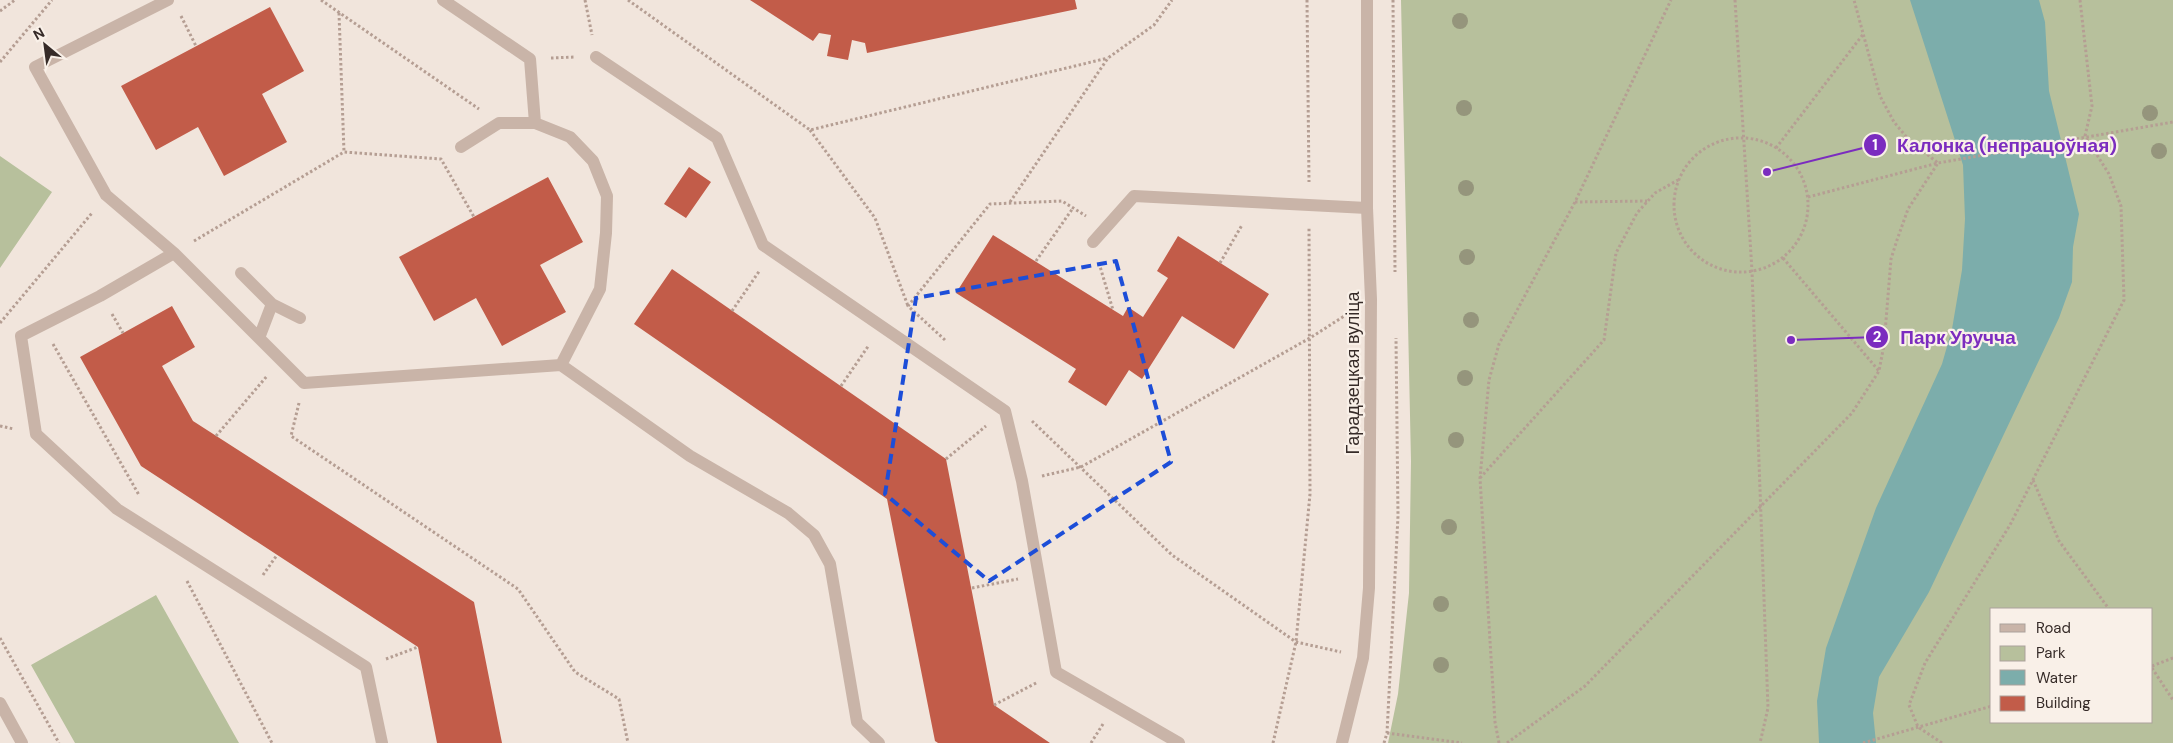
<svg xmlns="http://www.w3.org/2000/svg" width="2173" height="743" viewBox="0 0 2173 743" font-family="'DM Sans',sans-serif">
<rect width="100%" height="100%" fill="#f1e5dc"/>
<path fill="#b7c09c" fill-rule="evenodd" d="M1401,0H2173V743H1388L1398,694L1409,593L1411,461ZM1992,609H2152V722H1992Z
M0,156L52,192L0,268Z
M156,595L239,743H75L31,665Z"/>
<path fill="#7cadab" d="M1910,0H2039L2045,22L2049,91L2079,214L2073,247L2072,282L2059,318L1929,592L1879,677L1873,713L1876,743H1819L1817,701L1826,648L1876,508L1942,364L1952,329L1962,270L1965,219L1963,165Z"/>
<path fill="#c25c49" d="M750,0H1075L1077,9L867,53L865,43L852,40L848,60L827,56L831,35L819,33L813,41Z
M270,7L304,71L262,94L287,142L224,176L198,127L156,150L121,86Z
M689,167L711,182L686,218L664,204Z
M548,177L583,242L540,265L566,312L502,346L476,298L434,321L399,257Z
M993,235L1123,316L1128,307L1143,317L1168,278L1157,271L1178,236L1269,294L1234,349L1182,316L1142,379L1129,370L1106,406L1068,382L1076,369L956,293Z
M672,269L946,459L994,705L1050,743H938L935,741L887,499L634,324Z
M172,306L195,347L162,366L193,421L474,602L502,743H437L418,647L141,466L80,357Z"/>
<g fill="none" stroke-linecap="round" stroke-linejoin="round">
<path stroke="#b59e93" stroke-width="3" stroke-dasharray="2.5 2.5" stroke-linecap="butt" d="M321,0L479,109
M585,0L592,35
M628,0L810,130L1108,58
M1307,0L1309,182
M1393,0L1395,272
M1735,0L1752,271L1768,708L1760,743
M0,11L15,0
M339,13L344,152
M181,16L196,46
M551,58L575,57
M0,62L52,0
M810,130L875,218L908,306
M1674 205a67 67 0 1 1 134 0a67 67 0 1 1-134 0Z
M1776,148L1864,33
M1808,197L1938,163L2173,122
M1010,202L1108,58L1154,25L1172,0
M1575,202L1647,201
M194,241L344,152L441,159L474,217
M1783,258L1879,371
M1036,261L1073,208
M1099,263L1113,310
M1220,263L1242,225
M732,311L760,270
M112,314L123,333
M0,323L92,213
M945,340L908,306L990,204L1062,201L1086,216
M53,344L139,495
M841,386L869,345
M299,403L291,436L518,589L575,672L619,699L628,743
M1032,421L1172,555L1296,642L1341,652
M0,426L14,429
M216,436L267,376
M946,459L986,426
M1042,476L1081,467L1310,338L1349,313
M1480,478L1604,340L1616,253L1637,213L1655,193L1678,180
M2033,480L2059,541L2109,609
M263,575L277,555
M187,581L272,743
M972,588L1018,579
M0,638L59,743
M386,659L418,647
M2152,666L2173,658
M2152,668L2173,700
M994,705L1038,682
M1387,733L1462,743
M1091,743L1103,724
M1273,743L1296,642L1310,494L1309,228
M1384,743L1387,733L1398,516L1396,338
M1499,743L1495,722L1480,478L1489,380L1499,344L1575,202L1671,0
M1507,743L1585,686L1852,413L1879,371L1884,345L1891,259L1897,240L1908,209L1938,163L1909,140L1894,122L1880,96L1854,0
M1863,743L1992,706
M1942,743L1918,727L1909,705L1925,663L2010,525L2124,300L2121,206L2109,174L2085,136L2092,106L2080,0"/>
<path stroke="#c9b4a8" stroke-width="12" d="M168,0L35,67L106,195L174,253
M443,0L530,59L535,123
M596,57L717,138L763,245L1005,411L1022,481L1056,672L1179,743
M461,147L499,123H535L570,137L593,161L607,196L606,233L600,289L561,365
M1093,242L1134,196L1367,208
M241,273L272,304L300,318
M259,338L272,304
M0,703L22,743
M382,743L366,667L117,509L36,434L21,336L100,296L174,253L304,383L561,365L690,456L788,513L814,535L830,564L857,722L879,743
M1342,743L1363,658L1369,588L1371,299L1367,208V0"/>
</g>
<g fill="#95957c">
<circle cx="1460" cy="21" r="8"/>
<circle cx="1464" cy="108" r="8"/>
<circle cx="2150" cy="113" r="8"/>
<circle cx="2159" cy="151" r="8"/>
<circle cx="1466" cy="188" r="8"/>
<circle cx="1467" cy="257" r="8"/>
<circle cx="1471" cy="320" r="8"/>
<circle cx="1465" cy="378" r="8"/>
<circle cx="1456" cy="440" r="8"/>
<circle cx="1449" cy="527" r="8"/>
<circle cx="1441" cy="604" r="8"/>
<circle cx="1441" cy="665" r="8"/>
</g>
<path fill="none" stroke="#1d4ed8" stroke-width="4" stroke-dasharray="10 6" stroke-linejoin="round" d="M1116,261L1171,462L989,581L885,494L916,298Z"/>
<g text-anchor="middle" stroke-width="4.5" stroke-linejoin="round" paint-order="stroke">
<g font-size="18" fill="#362b28" stroke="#f9f0e8">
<text transform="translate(1353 373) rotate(-90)" y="6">Гарадзецкая вуліца</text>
</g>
</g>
<path fill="none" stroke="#7b2cbf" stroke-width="2" d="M1767 172L1875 145M1791 340L1877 337"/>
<g fill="#7b2cbf" stroke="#f9f0e8" stroke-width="2">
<circle cx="1767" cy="172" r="5"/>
<circle cx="1791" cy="340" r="5"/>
<circle cx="1875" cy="145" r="12"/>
<circle cx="1877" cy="337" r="12"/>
</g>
<g font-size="15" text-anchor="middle" font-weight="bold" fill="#fff">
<text x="1875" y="150">1</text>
<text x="1877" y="342">2</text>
</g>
<g font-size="19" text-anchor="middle" font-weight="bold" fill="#7b2cbf" stroke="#f9f0e8" stroke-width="4.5" stroke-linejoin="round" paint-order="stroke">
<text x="2007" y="152">Калонка (непрацоўная)</text>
<text x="1958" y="344">Парк Уручча</text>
</g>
<rect x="1990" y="608" width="162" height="115" fill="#f9f0e8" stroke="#aba19b"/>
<rect x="2000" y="624" width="25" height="8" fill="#c9b4a8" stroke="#aba19b"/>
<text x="2036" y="633" font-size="15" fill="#362b28">Road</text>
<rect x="2000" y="646" width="25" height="15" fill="#b7c09c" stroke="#aba19b"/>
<text x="2036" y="658" font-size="15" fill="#362b28">Park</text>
<rect x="2000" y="670" width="25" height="15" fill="#7cadab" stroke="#aba19b"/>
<text x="2036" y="683" font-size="15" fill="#362b28">Water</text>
<rect x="2000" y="696" width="25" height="15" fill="#c25c49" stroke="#aba19b"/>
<text x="2036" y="708" font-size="15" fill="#362b28">Building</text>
<g transform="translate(45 45) rotate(331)" stroke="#f9f0e8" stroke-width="4" paint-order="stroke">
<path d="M0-4L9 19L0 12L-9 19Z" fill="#362b28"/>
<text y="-8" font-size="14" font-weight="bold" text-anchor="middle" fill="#362b28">N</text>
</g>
</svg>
